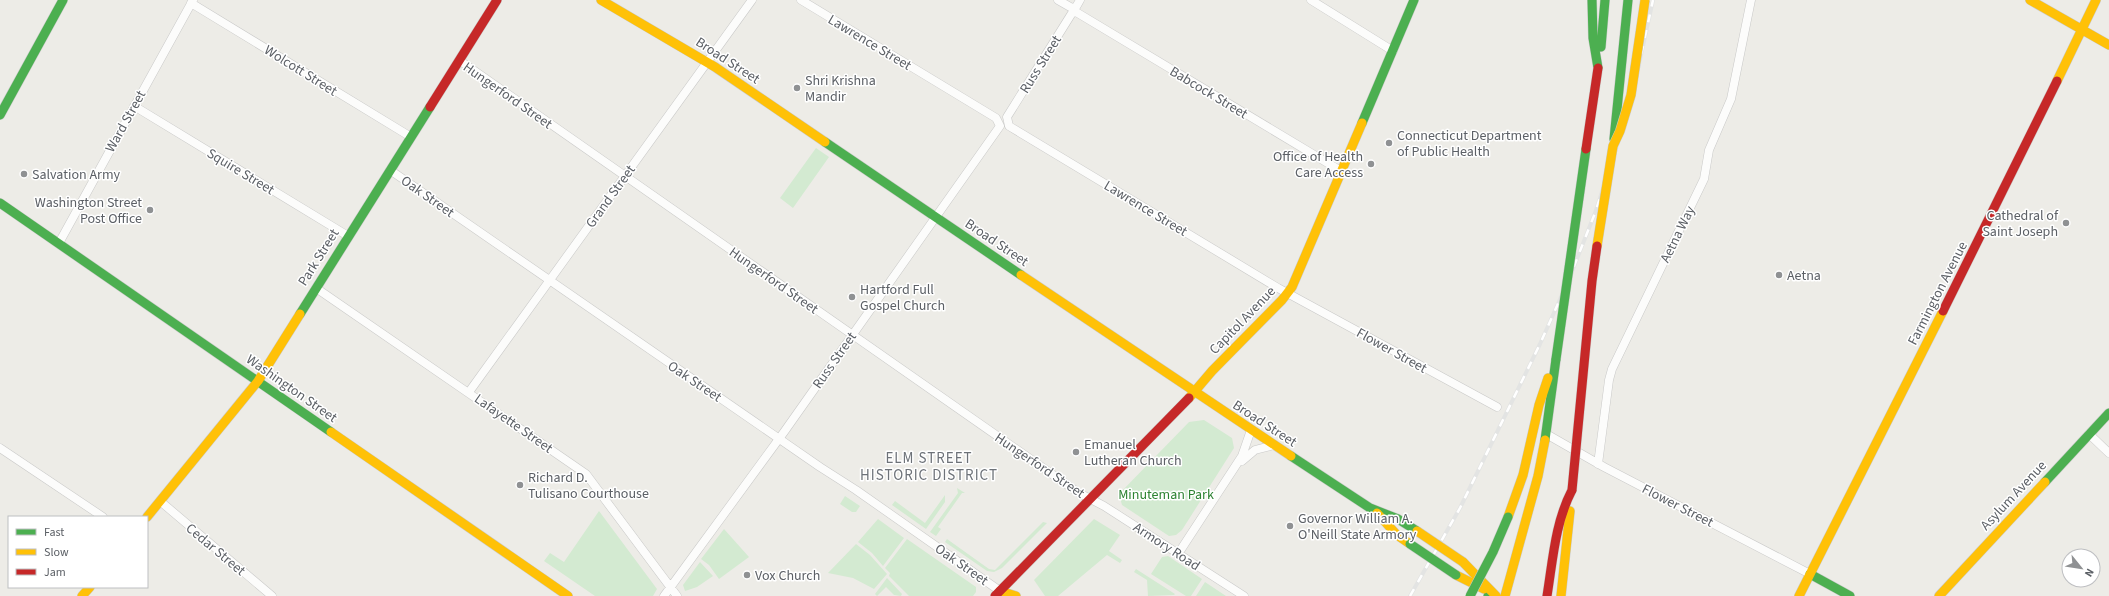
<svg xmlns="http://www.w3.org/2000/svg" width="2109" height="596" viewBox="0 0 2109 596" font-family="'Source Sans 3',sans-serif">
<rect width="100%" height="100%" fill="#edece7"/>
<path fill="#d3ead1" d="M816,148L829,157L793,208L780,198Z
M1204,420L1232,438L1234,448L1182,530L1176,535L1169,536L1122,505L1119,494L1189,422Z
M957,488L965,493H962L938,527L941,529L936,536L930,532L958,493Z
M945,495V502L926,529L892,505L895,501L925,523Z
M845,496L860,506L856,512H852L840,504Z
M599,511L657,589L653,596H595L544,561L550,553L564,562Z
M878,519L904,538L883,566L872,553L858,542Z
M1094,519L1120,535L1109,551L1122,560L1120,563L1107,555L1058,596H1045L1034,580Z
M1043,522L1047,523L1002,568L994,572L987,571L945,542L947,539L989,569L995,570Z
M724,529L749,557L719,579L709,565L701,559Z
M907,539L976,587V592L973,596H909L889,576L890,573L885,568Z
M856,544L870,555L887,574L874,589L853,578L828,573Z
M1168,556L1202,579L1191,596H1186L1151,574L1162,557Z
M700,562L713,576L697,587L685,591L683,585Z
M1136,569L1175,594L1174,595L1148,596L1147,580L1134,572Z
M887,578L902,594L901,596L894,595L886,587L877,596L875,594Z
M1205,582L1226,596H1196Z"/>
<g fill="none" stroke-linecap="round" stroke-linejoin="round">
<defs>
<path id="street" d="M1058,0L1072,8L1076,7L1080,0
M1311,0L1393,51
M191,3L411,137
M459,60L1079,493L1104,506L1244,596
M134,106L348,236
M390,170L820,467L856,490L1000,591
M1341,171L1076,12L1072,13L1007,117L1009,126L1278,288L1497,407
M59,243L193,0
M316,288L586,474L677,596
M469,392L752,0
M2089,434L2109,453
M1548,435L1604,467L1810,574
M0,448L103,517
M1242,461L1255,450L1274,445
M1598,464L1609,380L1612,369L1704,179L1709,150L1731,99L1751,0
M160,501L272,596
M1178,554L1242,456L1251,430
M664,596L784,432L1000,126L996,118L801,0"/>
<path id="fast" d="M1592,0L1593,38L1598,68
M1601,47L1605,0
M0,115L63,0
M1362,123L1414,0
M1614,139L1628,0
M825,142L1021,275
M0,203L331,432
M300,314L430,107
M1545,440L1556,359
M1291,456L1370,508L1398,519L1417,531
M2045,482L2109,413
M1810,574L1850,596
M1488,596L1490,592"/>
<path id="slow" d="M601,0L715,67L825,142
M2030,0L2109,45
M2057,81L2096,0
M1021,275L1291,456
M1189,398L1212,371L1282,300L1292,287L1362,123
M331,432L568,596
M1377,513L1397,535L1410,544
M147,517L258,381L300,314
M1508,517L1523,475L1539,405L1548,378
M1463,562L1496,596
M1456,575L1484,589
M82,596L90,587
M1000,596V591L1016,596
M1505,596L1538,476L1545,440
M1561,596L1570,511
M1799,596L1943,311
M1939,596L2045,482"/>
<path id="jam" d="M430,107L497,0
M1943,311L2057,81
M995,596L1189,398
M1547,596C1553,559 1555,523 1572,490"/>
</defs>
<use href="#street" stroke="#c9c9c8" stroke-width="9"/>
<use href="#fast" stroke="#c9cac9" stroke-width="10"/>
<use href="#slow" stroke="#c9cac9" stroke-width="10"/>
<use href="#jam" stroke="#c9cac9" stroke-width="10"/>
<use href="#street" stroke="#fcfcfb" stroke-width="8"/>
<use href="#fast" stroke="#4caf50" stroke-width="9"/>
<use href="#slow" stroke="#ffc107" stroke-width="9"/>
<use href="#jam" stroke="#c62828" stroke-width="9"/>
<defs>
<path id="rail" d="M1410,596L1460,508L1540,344L1569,279L1595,213L1617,146L1636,78L1653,0"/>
</defs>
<use href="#rail" stroke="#e3e4e3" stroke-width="4"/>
<use href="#rail" stroke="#fff" stroke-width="2.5" stroke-dasharray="8" stroke-linecap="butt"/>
<defs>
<path id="fast-bridge" d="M1556,359L1586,149
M1410,544L1456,575
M1470,596L1493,552L1508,517"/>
<path id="slow-bridge" d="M1597,246L1613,146L1620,131L1631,95L1645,0
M1417,531L1463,562"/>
<path id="jam-bridge" d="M1586,149L1598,68
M1572,490L1592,281L1597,246"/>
</defs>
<use href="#fast-bridge" stroke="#c9cac9" stroke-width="10" stroke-linecap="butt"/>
<use href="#slow-bridge" stroke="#c9cac9" stroke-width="10" stroke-linecap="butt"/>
<use href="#jam-bridge" stroke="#c9cac9" stroke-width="10" stroke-linecap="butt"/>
<use href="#fast-bridge" stroke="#4caf50" stroke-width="9"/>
<use href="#slow-bridge" stroke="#ffc107" stroke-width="9"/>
<use href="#jam-bridge" stroke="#c62828" stroke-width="9"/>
</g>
<g fill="#8f9193" stroke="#fff" stroke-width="1.5">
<circle cx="797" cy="88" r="4"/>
<circle cx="1389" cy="143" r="4"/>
<circle cx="1371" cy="164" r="4"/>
<circle cx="24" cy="174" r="4"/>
<circle cx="150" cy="210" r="4"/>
<circle cx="2066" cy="223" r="4"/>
<circle cx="1779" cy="275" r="4"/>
<circle cx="852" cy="297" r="4"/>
<circle cx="1076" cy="452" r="4"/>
<circle cx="520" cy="485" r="4"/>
<circle cx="1290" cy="526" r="4"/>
<circle cx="747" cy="575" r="4"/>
</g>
<g text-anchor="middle" stroke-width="3" stroke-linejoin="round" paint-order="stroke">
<g font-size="14" fill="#5c6066" stroke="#fff">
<text transform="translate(870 42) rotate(31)" y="5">Lawrence Street</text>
<text transform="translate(728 60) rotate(33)" y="5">Broad Street</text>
<text transform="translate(1040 64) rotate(-58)" y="5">Russ Street</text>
<text transform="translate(301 70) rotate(32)" y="5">Wolcott Street</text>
<text transform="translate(1209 92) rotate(31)" y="5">Babcock Street</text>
<text transform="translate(508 95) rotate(35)" y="5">Hungerford Street</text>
<text transform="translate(125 121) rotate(-61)" y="5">Ward Street</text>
<text transform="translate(241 171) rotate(31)" y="5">Squire Street</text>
<text transform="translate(428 196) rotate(35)" y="5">Oak Street</text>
<text transform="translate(610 196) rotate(-54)" y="5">Grand Street</text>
<text transform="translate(1146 208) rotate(31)" y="5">Lawrence Street</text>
<text transform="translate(1677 234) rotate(-64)" y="5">Aetna Way</text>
<text transform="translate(997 242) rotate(34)" y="5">Broad Street</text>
<text transform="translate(318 257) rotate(-58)" y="5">Park Street</text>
<text transform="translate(774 280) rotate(35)" y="5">Hungerford Street</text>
<text transform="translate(1937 293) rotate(-63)" y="5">Farmington Avenue</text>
<text transform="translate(1242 320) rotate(-46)" y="5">Capitol Avenue</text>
<text transform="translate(1392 350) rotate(29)" y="5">Flower Street</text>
<text transform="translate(834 360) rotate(-55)" y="5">Russ Street</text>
<text transform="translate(695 381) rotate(34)" y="5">Oak Street</text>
<text transform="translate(292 388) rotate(35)" y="5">Washington Street</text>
<text transform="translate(514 423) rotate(35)" y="5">Lafayette Street</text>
<text transform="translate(1265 423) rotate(33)" y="5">Broad Street</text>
<text transform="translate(1040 465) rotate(34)" y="5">Hungerford Street</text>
<text transform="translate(2013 495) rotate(-47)" y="5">Asylum Avenue</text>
<text transform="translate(1678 505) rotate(27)" y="5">Flower Street</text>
<text transform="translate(1167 546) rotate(33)" y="5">Armory Road</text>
<text transform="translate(216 549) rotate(40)" y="5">Cedar Street</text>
<text transform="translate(962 564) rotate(35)" y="5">Oak Street</text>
</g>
<g font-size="14" fill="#5c6066" stroke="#fff" text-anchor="start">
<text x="805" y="85">Shri Krishna<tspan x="805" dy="16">Mandir</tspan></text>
<text x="1397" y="140">Connecticut Department<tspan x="1397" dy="16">of Public Health</tspan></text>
<text x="1363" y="161" text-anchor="end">Office of Health<tspan x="1363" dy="16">Care Access</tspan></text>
<text x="32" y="179">Salvation Army</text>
<text x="142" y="207" text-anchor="end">Washington Street<tspan x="142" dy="16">Post Office</tspan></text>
<text x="2058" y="220" text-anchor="end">Cathedral of<tspan x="2058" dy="16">Saint Joseph</tspan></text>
<text x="1787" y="280">Aetna</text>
<text x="860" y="294">Hartford Full<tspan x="860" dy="16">Gospel Church</tspan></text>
<text x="1084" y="449">Emanuel<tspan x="1084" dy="16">Lutheran Church</tspan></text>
<text x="528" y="482">Richard D.<tspan x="528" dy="16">Tulisano Courthouse</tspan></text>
<text x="1298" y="523">Governor William A.<tspan x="1298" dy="16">O'Neill State Armory</tspan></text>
<text x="755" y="580">Vox Church</text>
</g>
<g font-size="14" fill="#2d8332" stroke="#fff">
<text x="1166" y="499">Minuteman Park</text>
</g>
<g font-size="15" letter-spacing="1" fill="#6d7278" stroke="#fff">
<text x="929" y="463">ELM STREET<tspan x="929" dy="17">HISTORIC DISTRICT</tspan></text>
</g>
</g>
<rect x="8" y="516" width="140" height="72" fill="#ffffff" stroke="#bebfc2"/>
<rect x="16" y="529" width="20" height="6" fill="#4caf50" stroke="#bebfc2"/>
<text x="44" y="536" font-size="12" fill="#5c6066">Fast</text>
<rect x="16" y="549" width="20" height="6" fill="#ffc107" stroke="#bebfc2"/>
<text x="44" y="556" font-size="12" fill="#5c6066">Slow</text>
<rect x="16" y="569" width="20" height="6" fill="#c62828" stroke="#bebfc2"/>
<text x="44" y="576" font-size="12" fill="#5c6066">Jam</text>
<g transform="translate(2081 568) rotate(120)"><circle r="19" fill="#ffffff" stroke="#bebfc2"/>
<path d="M0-3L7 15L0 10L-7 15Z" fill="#8f9193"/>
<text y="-6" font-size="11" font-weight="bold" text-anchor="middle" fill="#5c6066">N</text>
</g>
</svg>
